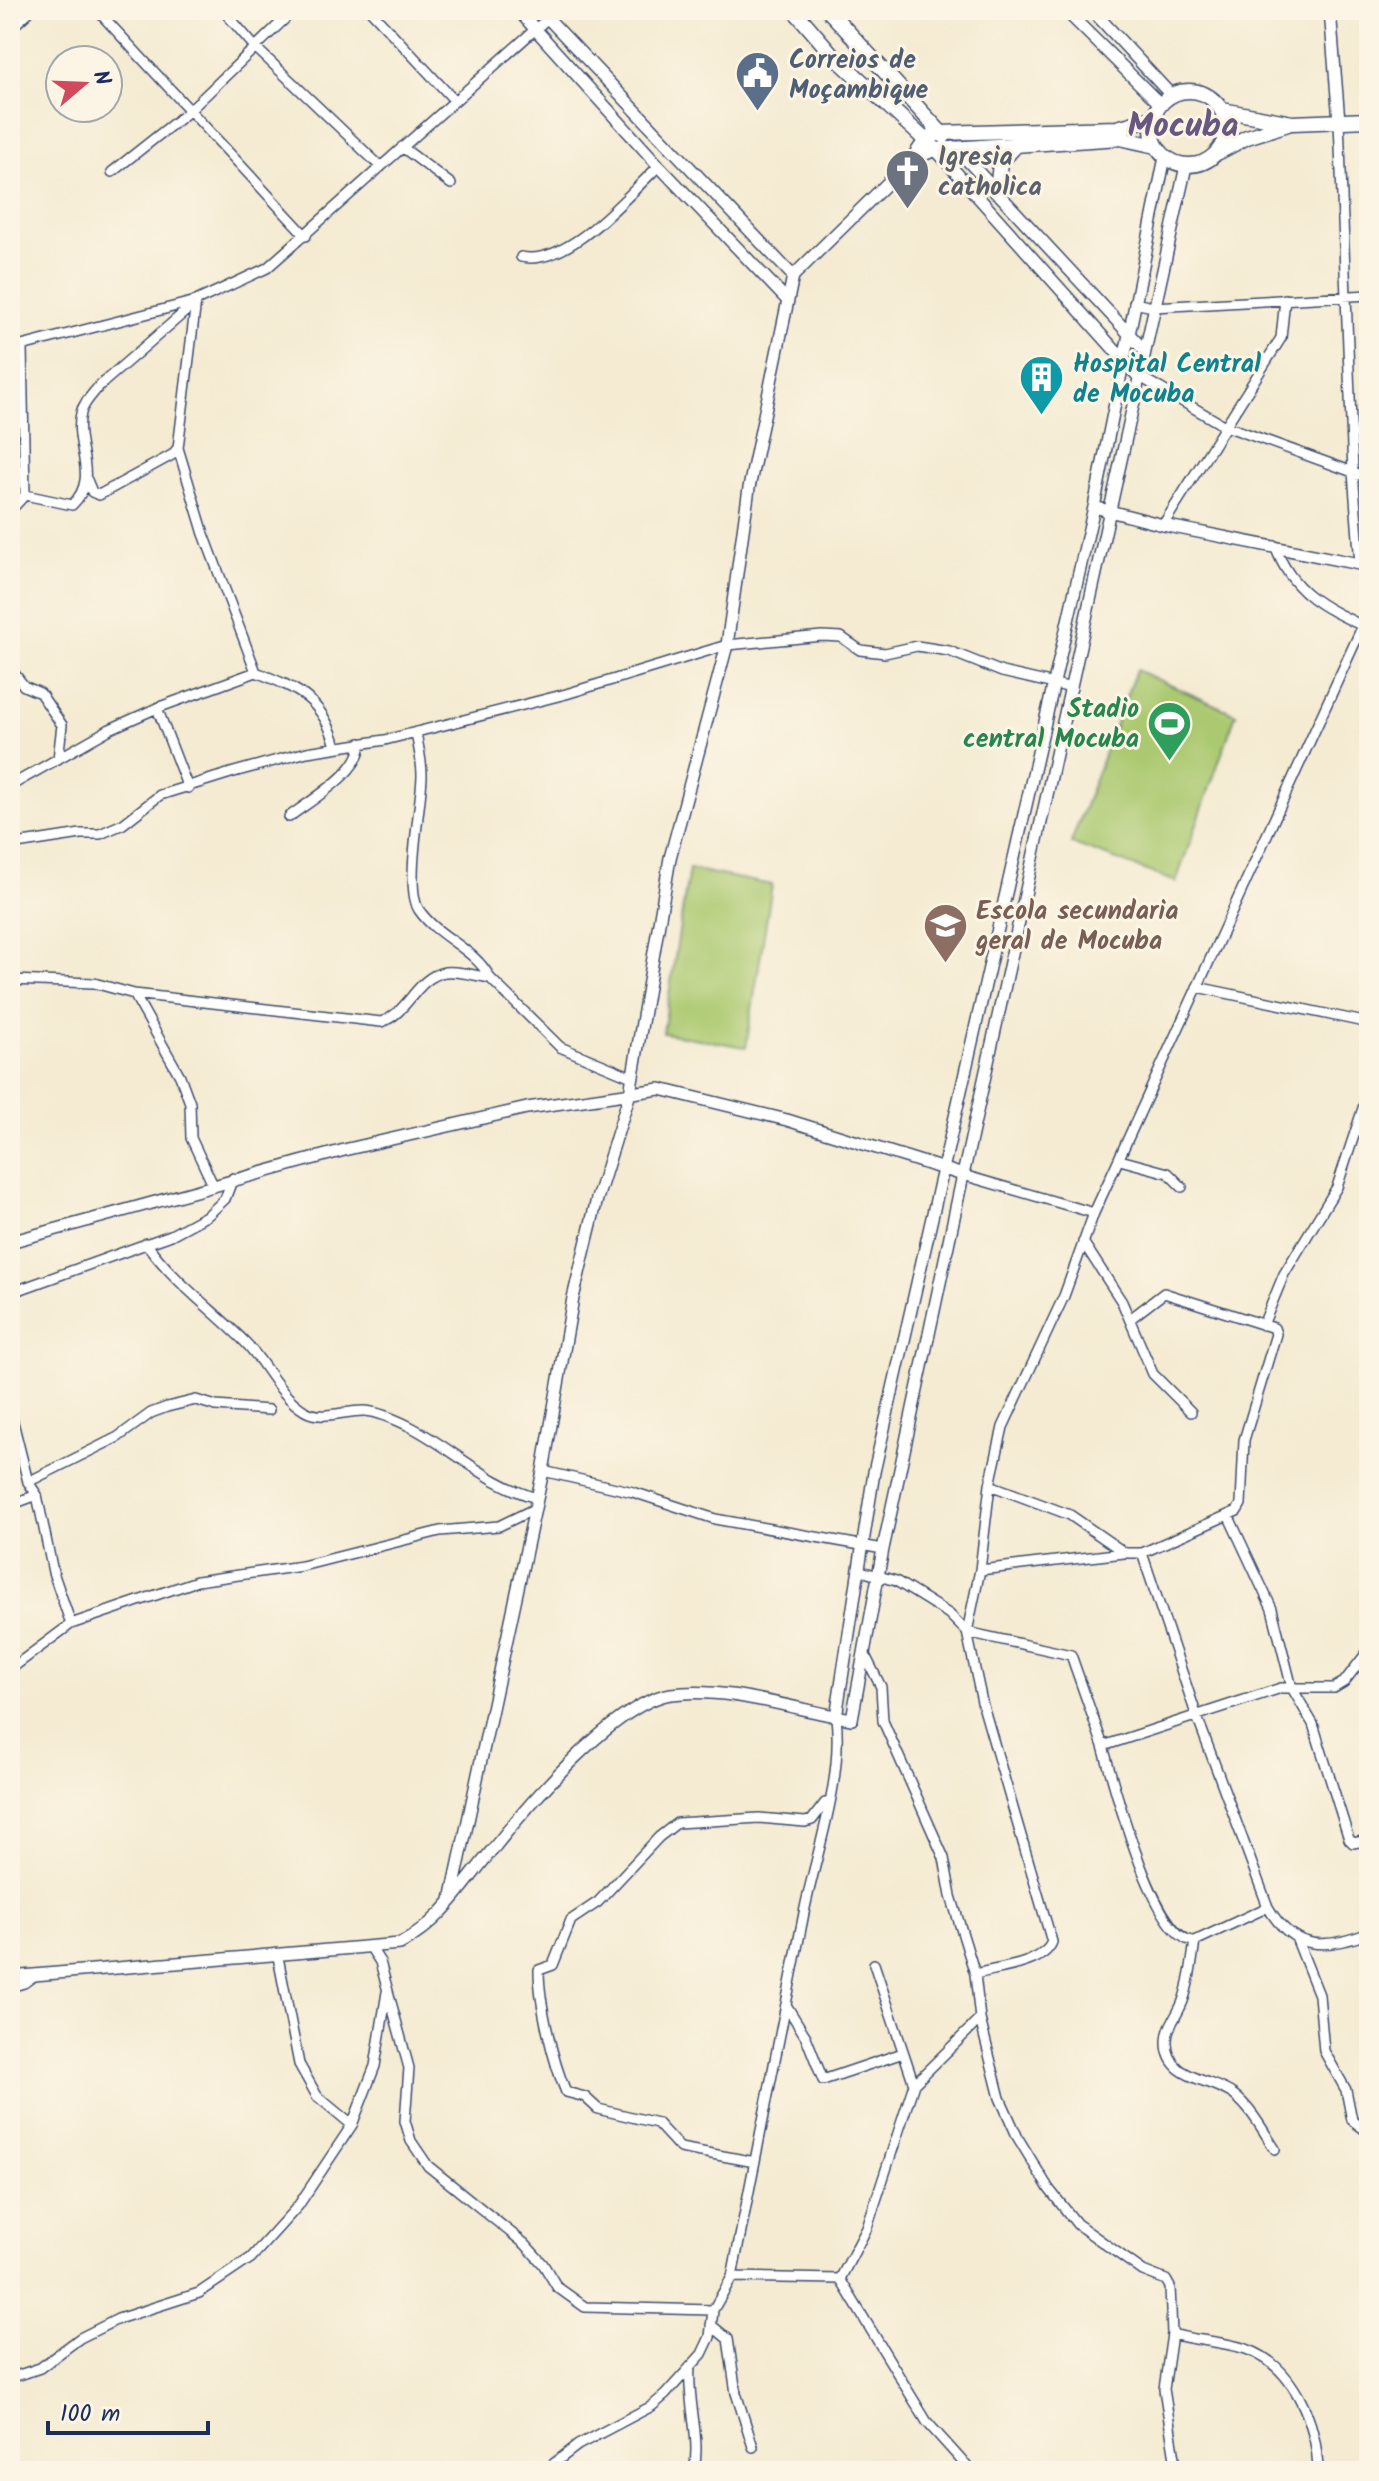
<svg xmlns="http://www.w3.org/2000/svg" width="1379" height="2481" viewBox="0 0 1379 2481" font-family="Kalam,sans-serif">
<rect width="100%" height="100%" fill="#fcf5e5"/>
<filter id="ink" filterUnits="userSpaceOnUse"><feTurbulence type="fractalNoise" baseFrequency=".0125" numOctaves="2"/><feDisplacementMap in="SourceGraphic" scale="16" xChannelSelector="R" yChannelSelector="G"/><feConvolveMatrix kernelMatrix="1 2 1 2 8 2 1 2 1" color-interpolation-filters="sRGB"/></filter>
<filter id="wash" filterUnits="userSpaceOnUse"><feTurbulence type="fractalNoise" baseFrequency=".006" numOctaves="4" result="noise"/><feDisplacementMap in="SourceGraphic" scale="32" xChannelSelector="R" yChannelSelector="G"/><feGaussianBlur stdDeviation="1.8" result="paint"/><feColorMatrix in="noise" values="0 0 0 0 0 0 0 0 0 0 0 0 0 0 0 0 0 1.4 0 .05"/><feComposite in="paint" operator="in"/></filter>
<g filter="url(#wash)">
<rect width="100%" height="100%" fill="#f4ebd2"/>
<path fill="#abc970" stroke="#637c67" stroke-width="2" d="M1136,670L1236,714L1176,882L1071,843Z
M689,869L772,885L746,1047L663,1033Z"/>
</g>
<g filter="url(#ink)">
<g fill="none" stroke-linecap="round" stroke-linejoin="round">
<defs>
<path id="minor" d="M97,10L306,236
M223,10L255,47L381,167
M370,10L454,100
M10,29L31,10
M1339,121L1353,472L1360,564
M402,147L451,184
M112,172L188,112L294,10
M521,257C569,267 626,196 659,166
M196,301L178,448L204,534L256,672C299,689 323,700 336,746
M1134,303L1153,307L1369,295
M22,348L25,495
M10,349L196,301L267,268L557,10
M1137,375L1223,425L1353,472
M1353,475L1369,474
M87,480L92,492L99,495L172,455L178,448
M25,495L72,505C101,477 73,447 81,413C83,403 93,394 99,386L194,304
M10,511L25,495
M1163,525L1281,338L1285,299
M1275,546C1292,594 1325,608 1369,629
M1369,612L1094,1213L1064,1296L1003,1427L990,1485L1070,1515L1125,1553H1142L1196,1714L1268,1907C1293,1951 1325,1950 1369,1933
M10,668L24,686L40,693L62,725L58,759
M157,708L256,672
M416,732C418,746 422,761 422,775C422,802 404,888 419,910C438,938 475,948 490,978L560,1047L632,1077
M10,786L110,729L157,708L188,788
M289,817C308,802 364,770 360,743
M10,845L81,834H100L123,824L160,795L234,772L307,752L385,740L566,694L727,645L822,636L841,637L860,650L885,653L917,646L949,651L1002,672L1072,688
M10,980L94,983L134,994L180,1076L190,1103L191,1138L213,1185
M1197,987L1369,1023
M134,994L381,1022C408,1014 416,977 445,972C458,970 477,976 490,978
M1120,1160L1168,1173L1182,1187
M963,1175L1094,1213
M1083,1242L1122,1302L1153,1374L1191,1412
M146,1243C174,1282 211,1308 245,1342C266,1363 278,1395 305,1411C322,1421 346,1410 365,1411C380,1412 397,1420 411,1427C455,1450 488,1485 537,1498
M10,1293L171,1235L208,1215L225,1199L233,1178
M1130,1319L1164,1293L1274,1328L1276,1334L1244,1440L1241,1504L1237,1511L1142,1553
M1263,1325L1284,1274L1337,1187L1369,1090
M10,1410L28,1482L37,1495L10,1505
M543,1471L633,1492L715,1519L883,1549
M28,1482L118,1437L151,1413L167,1407L196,1400L216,1406L269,1410
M990,1485L980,1570L967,1632L1071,1655L1103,1746L1281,1688H1334L1344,1682L1369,1650
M37,1495L53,1572L71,1624
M1229,1517L1272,1609L1292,1688L1313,1724L1349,1839L1353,1843L1369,1840
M980,1570L1124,1553
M861,1571L896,1581L949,1614L967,1632L982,1702L1052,1942C1043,1965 997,1968 975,1974
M864,1653L881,1687L883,1721L944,1858L951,1896L975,1974L980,2019
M12,1668L71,1624L197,1581L302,1566L440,1531L499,1526L534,1509
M1103,1746C1113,1782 1155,1943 1195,1941L1268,1907
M1297,1940L1319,1995L1324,2051L1346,2090L1352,2120L1369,2133
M1195,1941C1192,1961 1190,1982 1183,2001C1178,2015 1167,2026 1167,2041C1166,2080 1211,2078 1234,2095C1252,2109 1263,2131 1275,2149
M371,1948L380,1962L409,2068L405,2121L411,2141L428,2166L525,2244L543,2264L557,2287L585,2307L713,2310
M278,1957L299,2064L317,2096L352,2125
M874,1964L914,2084
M10,1987L24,1983L35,1975
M786,2005L806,2037L823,2080L903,2053
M755,2162L680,2148L657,2123L598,2109L585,2097L566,2092C553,2062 539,2003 539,1970L553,1965L571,1920L598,1902L659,1837L677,1823L759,1818L805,1822L812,1820L825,1803
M732,2277L840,2279L927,2422L971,2471
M840,2279L867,2228L914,2084L980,2019L1000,2098L1018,2138L1049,2189L1077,2224L1143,2271L1166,2280L1170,2287L1172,2334L1164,2389L1177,2471
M711,2325L728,2339L736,2393L753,2447
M1172,2334C1196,2341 1222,2341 1246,2349C1294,2365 1317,2424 1318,2471
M690,2367C687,2402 701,2437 694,2471
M10,2378L40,2368L80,2338L118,2319L199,2293L251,2258L298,2206L352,2125L375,2066L387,1992
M544,2471L578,2445L652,2406L665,2395L702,2354L710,2337L713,2310L732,2277C757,2154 780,2031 805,1908C818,1847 843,1779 836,1717"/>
<path id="tertiary" d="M518,10L659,166L787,300
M540,10L793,276
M1065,10L1160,104
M1092,10L1171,95
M1330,10L1339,121
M955,147L1143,349
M913,159L936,150L1137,375
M1094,507L1163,525L1369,566
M10,1242L348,1149L527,1108L660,1089L787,1120L963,1175
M836,1717L874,1472L1094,507L1165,157
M451,1900L543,1471L573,1298L597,1199L630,1093L670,858L727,645L749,488L793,276L910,161L925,139
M10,1977L400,1944C442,1922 463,1884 493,1849C527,1806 616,1702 671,1694C730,1686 794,1710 852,1719L883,1549L963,1175L1186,166"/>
<path id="trunk" d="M794,10L831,53L936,150L1120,138L1156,146
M828,10L944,136
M1152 128a37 37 0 1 1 74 0a37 37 0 1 1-74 0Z
M1222,110L1292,123L1369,120
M925,139L940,133L1117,128L1153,118
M1219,152L1247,137L1288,124
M997,192L1000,163L1017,144"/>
</defs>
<use href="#minor" stroke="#3c4b6f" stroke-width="12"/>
<use href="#tertiary" stroke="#3c4b6f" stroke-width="14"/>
<use href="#trunk" stroke="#3c4b6f" stroke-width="17"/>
<use href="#minor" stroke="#fff" stroke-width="9"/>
<use href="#tertiary" stroke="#fff" stroke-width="11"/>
<use href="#trunk" stroke="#fff" stroke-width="14"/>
</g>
</g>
<defs>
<symbol id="civic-pin" viewBox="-11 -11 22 30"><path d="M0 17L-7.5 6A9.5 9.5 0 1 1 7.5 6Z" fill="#5c6f8a" stroke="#fcf5e5"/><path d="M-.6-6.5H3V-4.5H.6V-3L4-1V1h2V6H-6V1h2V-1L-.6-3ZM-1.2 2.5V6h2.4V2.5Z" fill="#fff"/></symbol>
<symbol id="church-pin" viewBox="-11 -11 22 30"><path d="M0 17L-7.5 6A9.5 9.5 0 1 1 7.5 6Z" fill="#6b7280" stroke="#fcf5e5"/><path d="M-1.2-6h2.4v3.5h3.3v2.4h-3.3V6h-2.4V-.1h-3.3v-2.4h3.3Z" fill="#fff"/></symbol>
<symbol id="building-pin" viewBox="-11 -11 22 30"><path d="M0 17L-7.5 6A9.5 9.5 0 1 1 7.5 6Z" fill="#0f9aa8" stroke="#fcf5e5"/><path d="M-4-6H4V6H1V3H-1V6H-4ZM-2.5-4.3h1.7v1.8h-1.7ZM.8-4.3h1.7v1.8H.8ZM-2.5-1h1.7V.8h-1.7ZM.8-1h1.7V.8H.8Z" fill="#fff"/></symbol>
<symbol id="stadium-pin" viewBox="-11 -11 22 30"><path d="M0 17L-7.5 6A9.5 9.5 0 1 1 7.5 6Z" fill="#2e9e5b" stroke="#fcf5e5"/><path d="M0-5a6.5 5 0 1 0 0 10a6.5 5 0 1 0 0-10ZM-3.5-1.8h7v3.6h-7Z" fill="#fff"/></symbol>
<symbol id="school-pin" viewBox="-11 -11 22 30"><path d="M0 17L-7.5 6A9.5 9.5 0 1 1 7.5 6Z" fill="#8d6e63" stroke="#fcf5e5"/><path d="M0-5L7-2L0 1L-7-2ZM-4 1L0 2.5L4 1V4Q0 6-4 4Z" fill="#fff"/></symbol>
</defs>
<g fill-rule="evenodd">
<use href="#civic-pin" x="732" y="48" width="51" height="69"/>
<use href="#church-pin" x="882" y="146" width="51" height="69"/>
<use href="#building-pin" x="1016" y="352" width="51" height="69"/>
<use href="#stadium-pin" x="1144" y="698" width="51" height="69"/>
<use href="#school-pin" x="920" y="900" width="51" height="69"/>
</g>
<g text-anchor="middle" stroke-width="6" stroke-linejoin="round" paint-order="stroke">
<g font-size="26" font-weight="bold" fill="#4e5e75" stroke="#fcf5e5" text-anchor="start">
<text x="789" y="68">Correios de<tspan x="789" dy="30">Moçambique</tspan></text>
</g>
<g font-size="26" font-weight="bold" fill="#5b616d" stroke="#fcf5e5" text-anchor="start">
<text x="938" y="165">Igresia<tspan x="938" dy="30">catholica</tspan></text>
</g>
<g font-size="26" font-weight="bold" fill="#0d838f" stroke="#fcf5e5" text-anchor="start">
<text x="1073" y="372">Hospital Central<tspan x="1073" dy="30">de Mocuba</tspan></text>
</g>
<g font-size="26" font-weight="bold" fill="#27864d" stroke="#fcf5e5" text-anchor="end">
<text x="1139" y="717">Stadio<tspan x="1139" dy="30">central Mocuba</tspan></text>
</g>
<g font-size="26" font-weight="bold" fill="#785e54" stroke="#fcf5e5" text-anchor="start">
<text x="976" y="919">Escola secundaria<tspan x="976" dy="30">geral de Mocuba</tspan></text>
</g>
<g font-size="34" font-weight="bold" fill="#675881" stroke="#fcf5e5">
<text x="1183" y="136">Mocuba</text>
</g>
</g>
<rect width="1379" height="2481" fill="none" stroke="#fcf5e5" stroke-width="40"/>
<g transform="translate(84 84) rotate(71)"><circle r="38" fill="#fcf5e5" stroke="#a2a6af" stroke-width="2"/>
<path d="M0-6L14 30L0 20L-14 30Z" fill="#d1495b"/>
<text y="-12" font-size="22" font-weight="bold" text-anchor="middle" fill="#1b2f5e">N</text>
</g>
<path d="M48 2421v12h160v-12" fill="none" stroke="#1b2f5e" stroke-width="4"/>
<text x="60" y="2421" font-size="24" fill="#1b2f5e" stroke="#fcf5e5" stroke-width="6" paint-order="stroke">100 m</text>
</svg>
